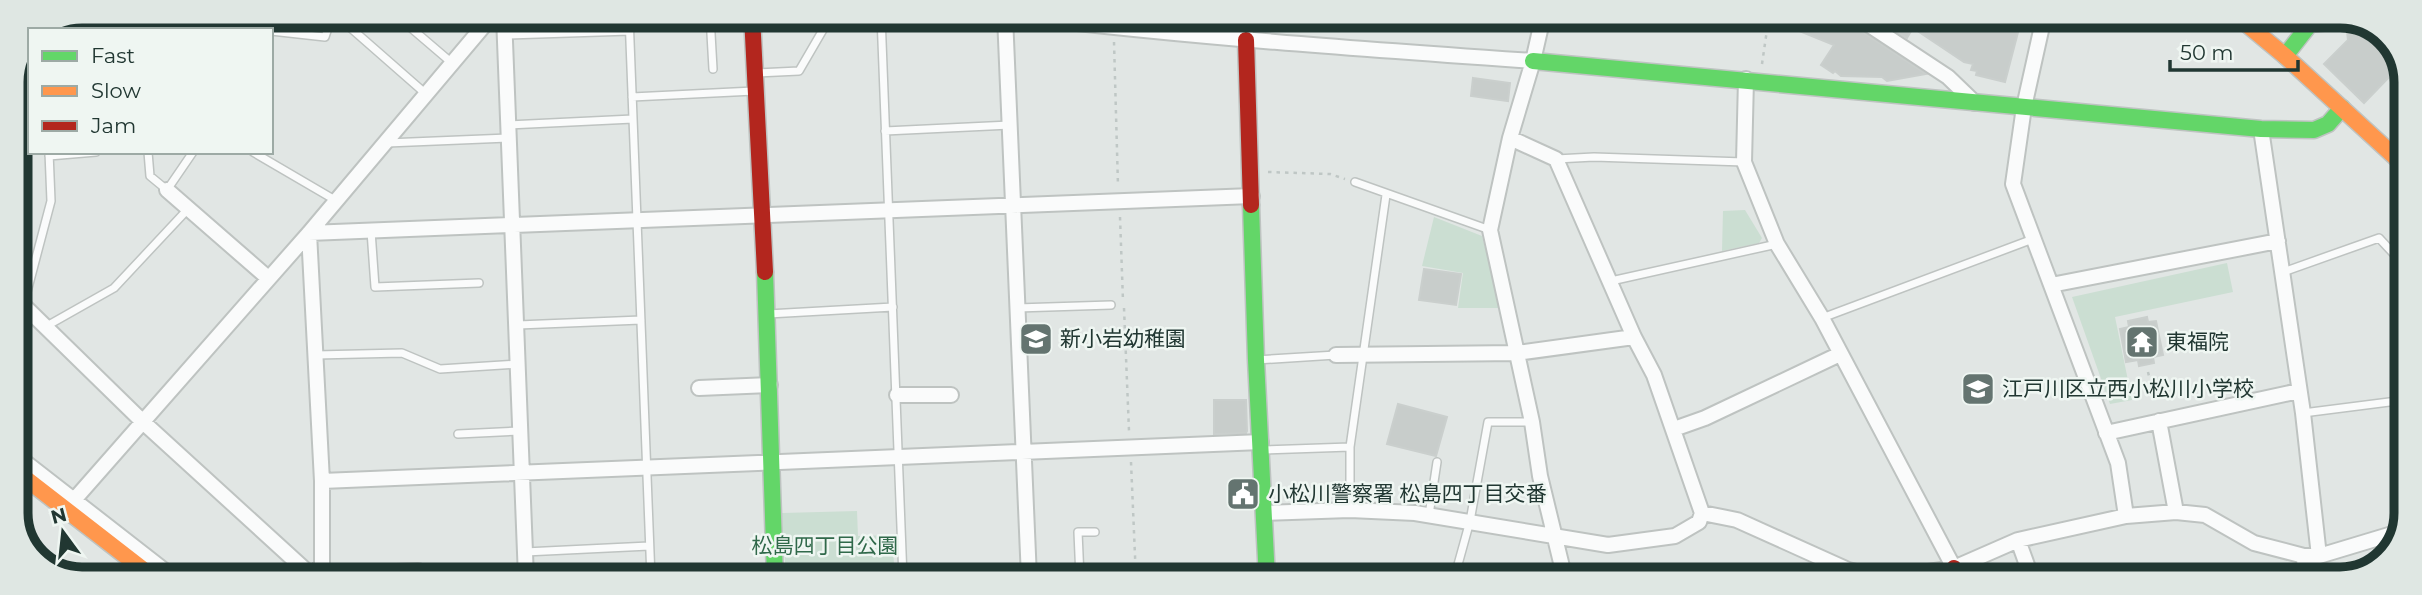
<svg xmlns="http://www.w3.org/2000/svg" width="2422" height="595" viewBox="0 0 2422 595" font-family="Montserrat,'Noto Sans JP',sans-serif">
<rect width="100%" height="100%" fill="#e1e6e4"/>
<path fill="#cbded2" d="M1745,210L1762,238L1759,243L1722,251L1723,211Z
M1434,217L1482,236L1501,308H1458L1463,273L1422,266Z
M2227,263L2233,292L2115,317L2132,400L2110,404L2072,297Z
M857,511L858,536L892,535L895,578H786L782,513Z"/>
<path fill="#c8cdcb" stroke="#cacfcd" stroke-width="2" d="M1765,17H1847L1852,25L1926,74L1887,81L1882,77L1841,76L1835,71L1833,73L1821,65L1834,45L1797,30L1764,20Z
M1903,17H1968L1981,26L1983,17H2022L2005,82L1976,75L1977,71L1971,70L1973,64L1964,62L1913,28L1907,38L1895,31Z
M2365,27L2397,61L2398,68L2364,103L2324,64L2348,40L2347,32L2358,31Z
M1473,78L1510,83L1508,101L1471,96Z
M1424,269L1461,274L1456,305L1419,300Z
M2147,317L2148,322L2156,321L2163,355L2153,357L2154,363L2139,366L2138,360L2126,362L2120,329L2129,327L2128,321Z
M1214,400H1246L1247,431L1246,433L1214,434Z
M1398,404L1447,417L1436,456L1387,444Z"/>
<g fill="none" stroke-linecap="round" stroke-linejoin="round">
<defs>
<path id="lane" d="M85,16L88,30
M337,16L426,94
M397,16L452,63
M629,16L651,578
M710,16L713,69
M881,16L903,578
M188,30L195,28L249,30
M270,30L271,16
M271,31L325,37L332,16
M505,35L630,31
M1885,35L1897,17
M756,73L799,71L831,16
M632,97L754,91
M16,110L30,108
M508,125L633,119
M885,131L1010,125
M387,143L508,138
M148,152L150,176L167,190L193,152
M253,152L335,200
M49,156L96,152
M1556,159L1594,157L1744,162
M1355,182L1490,230
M371,231L375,287L479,283
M2283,272L2379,238L2405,266
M1611,281L1777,244
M1017,308L1111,305
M768,314L893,307
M1822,318L2033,239
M16,320L23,307L51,201L49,152
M518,325L641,320
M45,327L114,288L188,209
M316,355L402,353L440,369L518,364
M1256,360L1336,355
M2303,413L2405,400
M458,434L520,431
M1261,450L1350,447
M1350,510V447L1386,195
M1429,515L1437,462
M525,552L649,546
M671,578L774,572
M1080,578L1078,532H1095
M1454,579L1470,521L1488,422H1532"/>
<path id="street" d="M504,16L526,578
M1005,16L1029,578
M1017,16C1189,37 1361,49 1533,61
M1245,16L1246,40
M1543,17L1533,61L1510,138L1490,230L1532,422L1540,476L1565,579
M1857,17L1948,77L1975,103
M2044,17L2024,107L2013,184L2118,463L2126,516
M1746,79L1744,162L1777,244L1822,318L1954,568
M2261,129L2303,413L2319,556
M1510,138L1556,159L1634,337L1654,375L1702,513
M167,190L268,278
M2051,285L2278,241
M16,298L143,422L314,578
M1336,355L1517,353L1634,337
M699,388L770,385
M897,395H951
M2159,421L2176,512
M1674,429L1705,418L1840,354
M2106,433L2299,391
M16,455L174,578
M322,481L1261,442
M74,500L309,233L492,16
M1264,513L1350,510L1415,513L1608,545L1675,536L1699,522L1702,513L1737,520L1848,570L1884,579
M2018,540L2032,579
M2304,556L2305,579
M311,576L418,571
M309,578L322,565V481L309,233L1252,196
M1884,579L1954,568L2018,540L2126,516L2176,512L2205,515L2254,543L2304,556H2319L2402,531"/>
<path id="fast" d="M2285,56L2310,24L2356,19
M1533,61L2261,129L2314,130L2328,124L2342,108
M1251,205L1256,360L1267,579
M765,272L775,578"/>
<path id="slow" d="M2238,17L2285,56L2406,167
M16,471L154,578"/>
<path id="jam" d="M752,16L765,272
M1246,40L1251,205
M1954,568L1961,579"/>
</defs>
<use href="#lane" stroke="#bec3c1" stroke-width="10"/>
<use href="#street" stroke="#bec3c1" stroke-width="18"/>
<use href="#fast" stroke="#bec3c1" stroke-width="19"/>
<use href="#slow" stroke="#bec3c1" stroke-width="19"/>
<use href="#jam" stroke="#bec3c1" stroke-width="19"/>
<path stroke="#bfc7c5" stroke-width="2.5" stroke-dasharray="3.5 5" stroke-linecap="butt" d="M1114,42L1118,186
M1762,64L1768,23L1772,17
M1268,172L1330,174L1345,179
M1120,217L1123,301
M1124,308L1129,431
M2148,372L2156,405
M1131,462L1136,579"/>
<use href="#lane" stroke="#fafbfb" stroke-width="7"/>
<use href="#street" stroke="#fafbfb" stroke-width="14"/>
<use href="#fast" stroke="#63d668" stroke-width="16"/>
<use href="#slow" stroke="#ff974d" stroke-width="16"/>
<use href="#jam" stroke="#b3261e" stroke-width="16"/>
</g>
<defs>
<symbol id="school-square" viewBox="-11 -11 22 22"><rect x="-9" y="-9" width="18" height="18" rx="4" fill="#647470" stroke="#eff6f2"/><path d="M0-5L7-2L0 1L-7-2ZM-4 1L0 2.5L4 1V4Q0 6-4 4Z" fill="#fff"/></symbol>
<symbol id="temple-square" viewBox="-11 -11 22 22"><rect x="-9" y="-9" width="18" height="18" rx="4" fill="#647470" stroke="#eff6f2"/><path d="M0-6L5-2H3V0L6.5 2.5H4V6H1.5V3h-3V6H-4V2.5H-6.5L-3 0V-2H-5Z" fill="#fff"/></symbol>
<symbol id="civic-square" viewBox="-11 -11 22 22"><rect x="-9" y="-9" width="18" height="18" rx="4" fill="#647470" stroke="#eff6f2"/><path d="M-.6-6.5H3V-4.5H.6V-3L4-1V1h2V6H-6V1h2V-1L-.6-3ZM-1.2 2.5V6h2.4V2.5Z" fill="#fff"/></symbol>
</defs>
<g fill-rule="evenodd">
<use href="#school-square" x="1017" y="320" width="38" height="38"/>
<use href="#temple-square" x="2123" y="323" width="38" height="38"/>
<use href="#school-square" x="1959" y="370" width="38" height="38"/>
<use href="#civic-square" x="1224" y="475" width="38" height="38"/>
</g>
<g text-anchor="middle" stroke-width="5" stroke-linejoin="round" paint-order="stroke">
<g font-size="21" fill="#213732" stroke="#eff6f2" text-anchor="start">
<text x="1060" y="346">新小岩幼稚園</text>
<text x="2166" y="349">東福院</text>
<text x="2002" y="396">江戸川区立西小松川小学校</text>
<text x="1268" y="501">小松川警察署 松島四丁目交番</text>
</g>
<g font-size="21" fill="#30694a" stroke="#eff6f2">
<text x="825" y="553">松島四丁目公園</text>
</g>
</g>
<path d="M0 0H2422V595H0ZM82 28H2340A54 54 0 0 1 2394 82V513A54 54 0 0 1 2340 567H82A54 54 0 0 1 28 513V82A54 54 0 0 1 82 28Z" fill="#dfe7e3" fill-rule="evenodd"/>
<path fill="none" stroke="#213732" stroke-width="9" d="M82 28H2340A54 54 0 0 1 2394 82V513A54 54 0 0 1 2340 567H82A54 54 0 0 1 28 513V82A54 54 0 0 1 82 28Z"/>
<rect x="28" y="28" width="245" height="126" fill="#eff6f2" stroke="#9daaa5" stroke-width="2"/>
<rect x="42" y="51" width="35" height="10" fill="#63d668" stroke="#9daaa5" stroke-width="2"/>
<text x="91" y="63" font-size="21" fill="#213732">Fast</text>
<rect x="42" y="86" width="35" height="10" fill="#ff974d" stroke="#9daaa5" stroke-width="2"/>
<text x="91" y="98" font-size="21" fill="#213732">Slow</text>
<rect x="42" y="121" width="35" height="10" fill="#b3261e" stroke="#9daaa5" stroke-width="2"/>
<text x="91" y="133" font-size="21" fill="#213732">Jam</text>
<g transform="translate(63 532) rotate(345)" stroke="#eff6f2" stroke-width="5" paint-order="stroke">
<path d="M0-5L12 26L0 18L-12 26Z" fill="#213732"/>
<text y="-10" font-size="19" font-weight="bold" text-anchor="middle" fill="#213732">N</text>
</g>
<path d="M2170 60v10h128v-10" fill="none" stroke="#213732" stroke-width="3.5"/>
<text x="2180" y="60" font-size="21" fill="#213732" stroke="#eff6f2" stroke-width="5" paint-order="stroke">50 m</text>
</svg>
